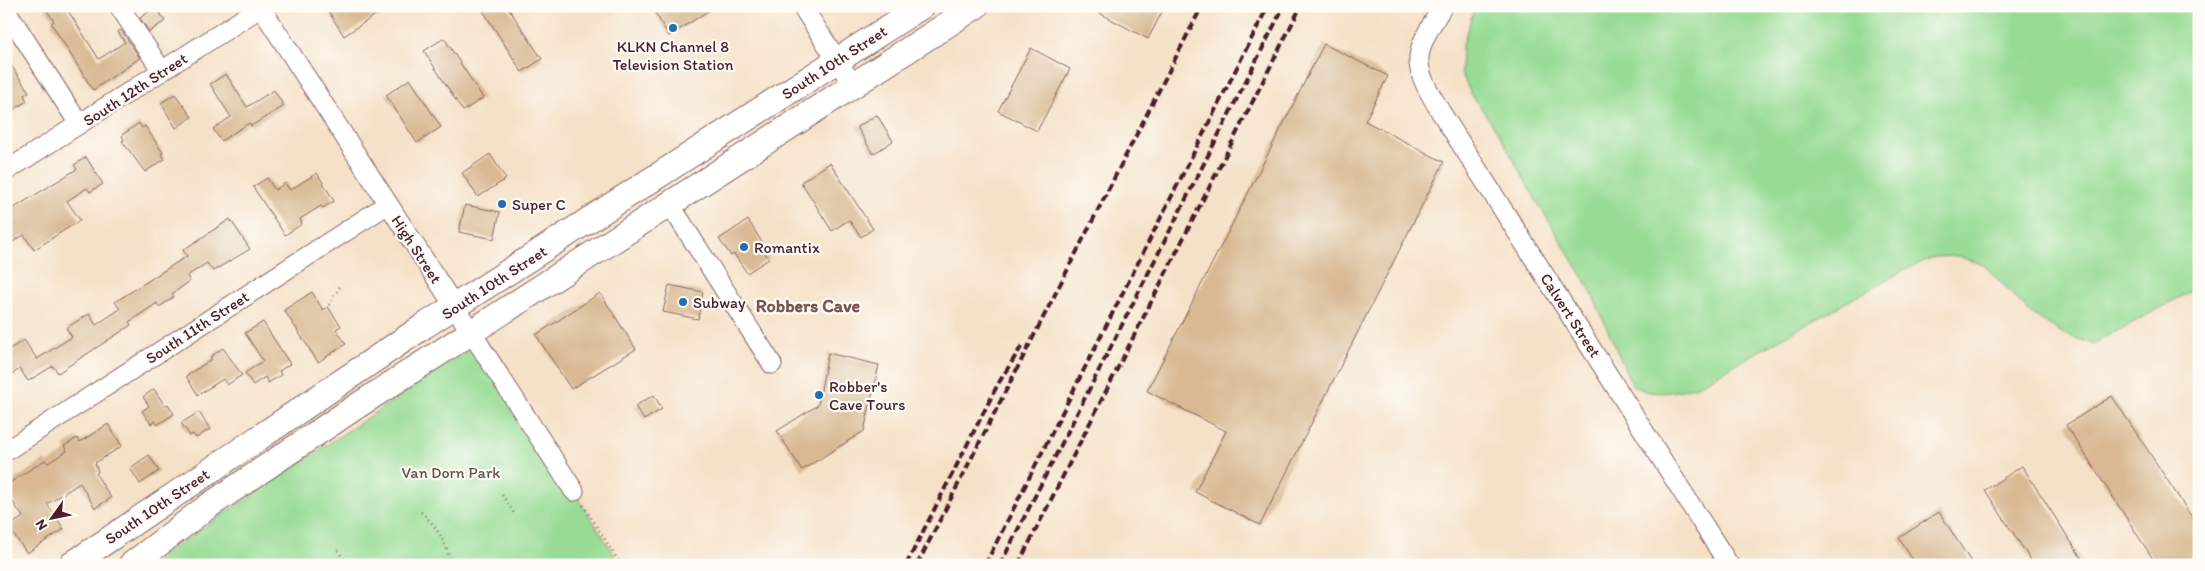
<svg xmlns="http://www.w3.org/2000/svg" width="2205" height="571" viewBox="0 0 2205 571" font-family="Itim,sans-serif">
<rect width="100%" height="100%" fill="#fdfcf7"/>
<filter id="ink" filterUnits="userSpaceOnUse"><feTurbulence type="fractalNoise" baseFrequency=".02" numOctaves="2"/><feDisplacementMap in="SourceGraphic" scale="10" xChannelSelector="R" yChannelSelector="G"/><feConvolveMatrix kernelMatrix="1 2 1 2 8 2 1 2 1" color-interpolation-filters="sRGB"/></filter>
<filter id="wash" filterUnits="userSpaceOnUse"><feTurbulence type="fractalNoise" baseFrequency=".0096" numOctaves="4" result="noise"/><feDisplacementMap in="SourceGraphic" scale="20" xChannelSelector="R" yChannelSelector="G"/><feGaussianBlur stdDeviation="1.12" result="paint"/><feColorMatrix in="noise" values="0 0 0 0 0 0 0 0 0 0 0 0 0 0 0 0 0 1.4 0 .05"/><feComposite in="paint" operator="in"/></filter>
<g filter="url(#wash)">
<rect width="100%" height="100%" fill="#f5e1c7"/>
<path fill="#97db94" stroke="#707d60" d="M1475,6H2199V287L2093,344L2064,334L2030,313L1984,265L1958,256L1934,257L1906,269L1695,387C1670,392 1655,398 1632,385L1588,285L1534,197L1498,132L1471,94L1461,72L1462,47Z
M479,343L621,565H153L167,552Z"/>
<g id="blocks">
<path fill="#d8b993" d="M44,6H65L99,59L125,42L118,32L121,30L140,58L93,90L51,23L54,21Z
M325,6H389L344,36Z
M480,6H507L542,59L522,72Z
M651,6H716L669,36Z
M1086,6H1165L1148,39Z
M156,7L165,21L149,32L140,18Z
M444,38L483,98L463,111L424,51Z
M1324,44L1388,76L1365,121L1444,162L1260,525L1195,492L1226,431L1147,391Z
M1031,48L1070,69L1037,131L998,111Z
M6,58L29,92L24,95L27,101L6,115Z
M226,74L247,107L274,90L284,106L251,126L249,123L221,141L213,129L231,117L210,84Z
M410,79L441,127L417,143L386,95Z
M175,94L192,117L176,128L161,103Z
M877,115L893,141L873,154L857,127Z
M139,123L142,128L145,126L163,153L161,154L165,159L145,172L122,141L124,140L122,135Z
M490,154L506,179L478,197L462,173Z
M86,157L103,184L90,192L87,188L67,201L80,220L34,250L24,235L6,246V213L77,169L74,165Z
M830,163L873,229L861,237L849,220L832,231L801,182Z
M317,173L334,201L323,208L321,206L300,219L302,224L285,235L253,187L267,178L275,190L285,183L290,190Z
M465,205L500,212L494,239L459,232Z
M230,219L250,249L213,271L207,263L187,276L190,281L172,294L174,297L159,307L157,303L129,322L131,325L58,373L53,366L28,381L20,369L6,378V351L24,340L37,359L72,337L66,328L89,314L96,325L120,309L115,302L187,256L183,250Z
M748,220L765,247L762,248L769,259L747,273L734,254L731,256L719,239Z
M669,285L703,292L698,319L663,312Z
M312,292L323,310L328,307L341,326L336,329L346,344L318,362L284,310Z
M600,293L636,349L571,389L536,335Z
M263,322L290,364L279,371L281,375L268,383L265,377L253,385L245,373L263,361L245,333Z
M223,348L242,375L227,385L223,379L198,395L186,376L212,359L210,357Z
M828,353L879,365L864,431L802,470L777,431L818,405Z
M154,389L165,406L168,404L174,414L157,425L155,421L151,424L142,411L149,406L143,397Z
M654,395L662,409L644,420L635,406Z
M2112,396L2199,528V565H2157L2066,425Z
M199,412L210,429L196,438L193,434L190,436L181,423Z
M108,424L122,446L95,463L98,472L96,474L111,498L95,508L80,483L47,504L64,529L27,553L8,527L23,517L6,492V485L45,460L48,463L67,451L64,446L77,438L80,442Z
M149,455L159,471L140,484L130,468Z
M2022,466L2086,565H2034L1985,490Z
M1939,512L1973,565H1916L1899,538Z"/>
</g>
</g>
<g filter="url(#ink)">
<use href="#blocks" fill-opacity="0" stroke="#866362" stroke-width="1"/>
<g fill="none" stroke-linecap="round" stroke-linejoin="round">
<defs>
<path id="minor" d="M119,6L162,71
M260,6L574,491
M802,6L853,85
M1443,6C1411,57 1411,63 1442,114L1729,565
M6,10L79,124
M6,171L263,6
M669,203L772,364
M6,451L388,204"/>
<path id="major" d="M71,565L424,326L922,6
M131,565L207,507L354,408L976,6"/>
</defs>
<use href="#minor" stroke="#866362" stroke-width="21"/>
<use href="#major" stroke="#866362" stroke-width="27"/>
<path stroke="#866362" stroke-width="2.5" stroke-dasharray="1 4" stroke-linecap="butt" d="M329,305L341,285
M502,495L514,513
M583,505L621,565
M421,512C438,528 446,542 451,565
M338,550L347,565"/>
<use href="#minor" stroke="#fff" stroke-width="19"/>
<use href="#major" stroke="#fff" stroke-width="25"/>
<path stroke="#4a1f2b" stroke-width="4" stroke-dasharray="8 4" stroke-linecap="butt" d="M906,565L998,384L1023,344
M917,565L1202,6
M985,565L1268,6
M1000,565L1284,6
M1018,565L1301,6"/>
</g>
</g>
<g fill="#1f6fb2" stroke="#fdfcf7" stroke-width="2">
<circle cx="673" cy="28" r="5"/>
<circle cx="502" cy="204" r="5"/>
<circle cx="744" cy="247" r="5"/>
<circle cx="683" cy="302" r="5"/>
<circle cx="819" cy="395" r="5"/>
</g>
<g text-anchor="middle" stroke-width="4.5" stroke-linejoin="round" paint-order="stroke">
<g font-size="16" fill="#4a1f2b" stroke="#fdfcf7" text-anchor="start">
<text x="673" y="52" text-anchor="middle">KLKN Channel 8<tspan x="673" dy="18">Television Station</tspan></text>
<text x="512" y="210">Super C</text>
<text x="754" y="253">Romantix</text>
<text x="693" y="308">Subway</text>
<text x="829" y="392">Robber's<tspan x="829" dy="18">Cave Tours</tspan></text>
</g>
<g font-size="16" fill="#4a1f2b" stroke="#fdfcf7">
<text transform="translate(834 62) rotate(-33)" y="6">South 10th Street</text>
<text transform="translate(135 89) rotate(-33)" y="6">South 12th Street</text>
<text transform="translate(417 249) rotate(57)" y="6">High Street</text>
<text transform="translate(494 282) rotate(-33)" y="6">South 10th Street</text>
<text transform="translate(1571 315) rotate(57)" y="6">Calvert Street</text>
<text transform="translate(197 327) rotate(-33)" y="6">South 11th Street</text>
<text transform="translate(157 506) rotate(-34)" y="6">South 10th Street</text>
</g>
<g font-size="16" fill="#61574a" stroke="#fdfcf7">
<text x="451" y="478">Van Dorn Park</text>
</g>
<g font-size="18" font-weight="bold" fill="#7c554f" stroke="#fdfcf7">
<text x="808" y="312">Robbers Cave</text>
</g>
</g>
<rect width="2205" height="571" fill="none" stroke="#fdfcf7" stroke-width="25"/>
<g transform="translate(52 518) rotate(237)" stroke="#fdfcf7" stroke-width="4" paint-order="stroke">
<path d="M0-4L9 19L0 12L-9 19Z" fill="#4a1f2b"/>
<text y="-8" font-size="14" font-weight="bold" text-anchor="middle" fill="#4a1f2b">N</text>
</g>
</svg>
